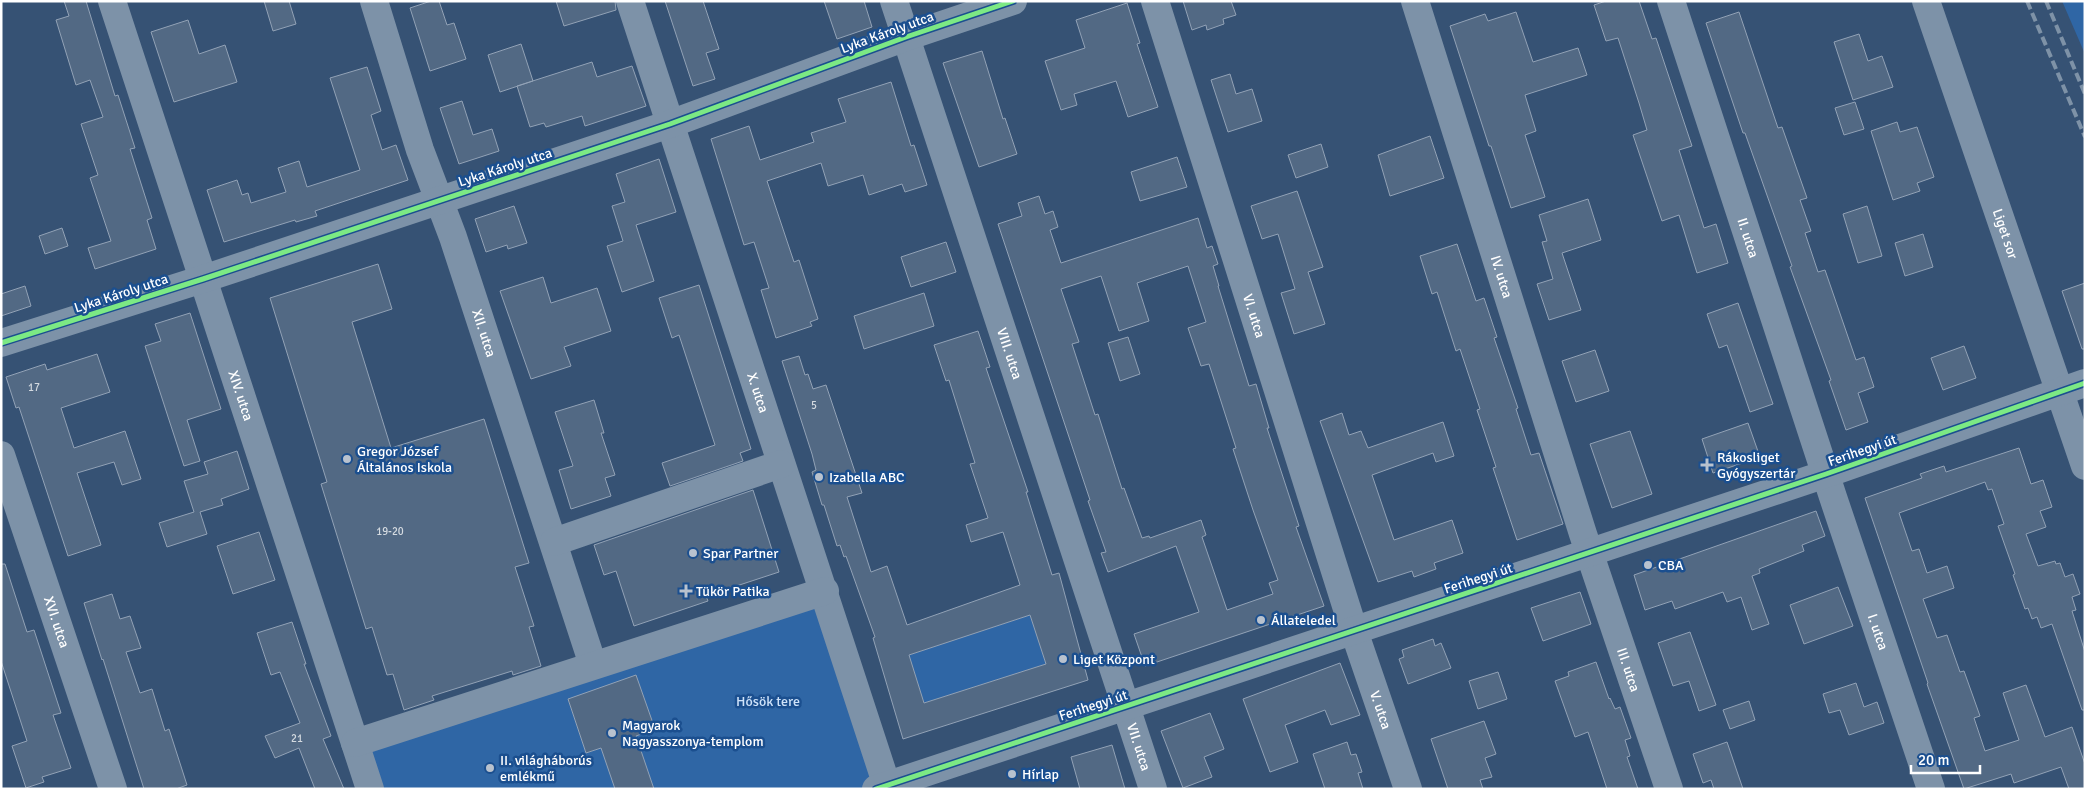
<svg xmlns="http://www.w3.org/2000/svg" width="2086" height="790" viewBox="0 0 2086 790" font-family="Signika,sans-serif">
<rect width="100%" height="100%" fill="#365274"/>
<path fill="#2f66a5" d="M2062,1H2085V54Z
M825,591L888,789H370L355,743Z
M1030,615L1046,664L924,703L909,655Z"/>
<path fill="#526984" stroke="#92a2b6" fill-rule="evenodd" d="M64,1H86L115,96L118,95L135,148L130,149L152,218L147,220L156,249L95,269L88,248L111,241L90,178L98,175L81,124L103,117L90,80L76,85L56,20L69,16Z
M264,1H289L296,24L273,31Z
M431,1H439L447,25L454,23L466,59L430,71L410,8Z
M556,1H615L616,10L564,26Z
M665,1H703L719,49L706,53L715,79L693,86Z
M824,1H864L872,27L837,39Z
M1183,1H1231L1236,15L1223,19L1224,24L1207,30L1206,25L1192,30Z
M1606,1H1639L1652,39L1656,38L1692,146L1679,150L1704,228L1716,224L1728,263L1697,273L1679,215L1662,221L1633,135L1647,130L1639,103L1618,38L1606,41L1594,5Z
M1127,3L1140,43L1137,44L1158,107L1128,117L1116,81L1074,94L1077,105L1061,110L1045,61L1085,48L1076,20Z
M1516,12L1533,62L1578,48L1587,75L1525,95L1536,131L1525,135L1545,197L1511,208L1491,146H1489L1450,26L1485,14L1488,21Z
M1739,12L1778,128L1782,127L1807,198L1800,200L1811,231L1805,233L1818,272L1825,270L1856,360L1864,357L1874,387L1858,393L1868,422L1846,430L1829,381L1831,380L1790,267L1792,266L1745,133H1743L1706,23Z
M188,20L199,54L225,45L237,82L174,102L151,32Z
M1859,34L1868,61L1882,56L1893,87L1853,100L1834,42Z
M521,44L533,81L500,92L488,55Z
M982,51L1003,119L1005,118L1017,154L979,167L943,63Z
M592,62L597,77L632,66L646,106L585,126L582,116L546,127L544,123L530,127L517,86Z
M367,67L381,111L371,115L382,150L396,145L408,180L315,211L317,216L296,222L295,220L224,242L207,190L237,180L242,195L248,193L251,203L286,192L278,168L299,161L307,187L360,170L330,78Z
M1230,74L1236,94L1252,89L1262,121L1228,132L1211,80Z
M891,82L911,146L914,145L927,185L905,192L902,184L869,195L863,175L828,186L821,163L767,181L794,262L799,260L818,319L810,322L812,326L776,338L761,290L769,288L754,242L744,245L711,139L749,126L760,160L814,142L811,133L846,122L838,99Z
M462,101L473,135L492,129L499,151L459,164L440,108Z
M1855,102L1864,129L1844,135L1835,108Z
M1897,122L1900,132L1917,127L1934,177L1917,183L1920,191L1893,200L1871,131Z
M1430,136L1444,178L1390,196L1378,155Z
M1321,144L1328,167L1296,178L1288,155Z
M1177,157L1187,187L1140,201L1131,172Z
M659,159L676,212L636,225L654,281L622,292L607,246L623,241L612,206L625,202L616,174Z
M1297,191L1323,267L1308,272L1325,324L1294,334L1281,293L1295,289L1278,234L1262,239L1251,206Z
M1039,196L1045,214L1053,211L1058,227L1050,230L1061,263L1198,218L1207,248L1212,246L1218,264L1213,266L1219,286H1218L1249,386L1256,384L1269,428H1267L1299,526L1296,527L1324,606L1145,666L1134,634L1199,612L1176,546L1108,572L1101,553L1106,552L1088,501L1090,500L998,224L1022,216L1018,203ZM1188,266L1206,322L1188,328L1201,366L1209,364L1236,448L1233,449L1253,510L1278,580L1269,583L1273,594L1227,610L1202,537L1206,535L1201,520L1150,538L1149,536L1142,538L1124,488L1122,489L1098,414L1095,415L1072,344L1079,342L1061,289L1101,276L1119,331L1149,321L1137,283Z
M1588,199L1601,240L1562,253L1581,310L1549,320L1537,284L1553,279L1542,242L1547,241L1539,215Z
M514,206L527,243L508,249L507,245L486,252L475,219Z
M1867,206L1882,256L1858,263L1843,214Z
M62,228L68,246L45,254L39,236Z
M1923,234L1933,267L1905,276L1895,243Z
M946,242L956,272L911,287L901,257Z
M1457,244L1476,301L1484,298L1497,337L1494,338L1518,408L1516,409L1531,455L1539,453L1563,524L1517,540L1493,468L1496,467L1477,410L1480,409L1460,349L1456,351L1437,292L1432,294L1420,256Z
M378,264L392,309L352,322L391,448L484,419L529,563L515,567L534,626L529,627L541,666L513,675L512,671L432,696L434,700L404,710L393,674L387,675L372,627L366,629L321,484L327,482L270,298Z
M543,277L551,303L597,288L611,331L564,347L571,366L531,379L500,291Z
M2085,283V349H2082L2062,291Z
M699,285L751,449L740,453L743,461L670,486L662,463L715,445L679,335L672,338L659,298Z
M25,286L31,306L1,316V294Z
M924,293L934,326L864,349L854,316Z
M1738,303L1773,404L1750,412L1727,345L1719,348L1707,314Z
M190,313L221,409L187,420L200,461L184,466L145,346L161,341L155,324Z
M978,331L990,367L986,368L1028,492H1026L1052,575L1059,573L1088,680L903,739L873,638L875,637L846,556L844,557L840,545L837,546L824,505H822L812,472L816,470L812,454L782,361L799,356L805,375L808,374L813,389L826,385L862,493L847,497L871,572L887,566L907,625L1020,585L1003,532L971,542L966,525L988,518L970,464L975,463L949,380L946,381L934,345ZM1030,615L1046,664L924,703L909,655Z
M1128,337L1140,374L1120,381L1108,343Z
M1964,346L1976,378L1943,390L1931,358Z
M1595,350L1609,391L1576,402L1562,361Z
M97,354L110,392L61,408L74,448L125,431L141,479L122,485L114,462L77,473L101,545L68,556L19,407L16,408L6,377L45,364L47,370Z
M594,400L604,433H601L615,475L605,478L611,496L571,509L559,470L573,466L555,412Z
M1342,413L1349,435L1361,431L1368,448L1443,422L1454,456L1436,462L1433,453L1372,475L1394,540L1452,520L1463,553L1434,563L1436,569L1414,577L1412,571L1378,582L1320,421Z
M1748,423L1760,457L1713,473L1702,439Z
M1630,431L1652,494L1612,508L1590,444Z
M2019,448L2031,484L2043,480L2052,507L2040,511L2046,527L2026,534L2038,566L2055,561L2056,564L2060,563L2065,577L2073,574L2080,594L2072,597L2076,610L2072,611L2085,652V710H2082L2052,624L2041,628L2037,617L2032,619L2028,608L2025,609L2013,575L2015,574L1998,526L2004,524L1992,489L1988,490L1985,482L1899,513L1912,551L1919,549L1927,573L1947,566L1954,588L1923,599L1937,638L1947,635L1960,672L1964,671L1980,716L1974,718L1985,751L2019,740L2003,693L2026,685L2045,737L2072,727L2085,764V789H2069L2061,767L2014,783L2011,774L1964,789L1927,684L1928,683L1865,498L1922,478L1920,474L1944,466L1946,472Z
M237,451L249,489L221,499L223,505L200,512L207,534L167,547L159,523L194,512L184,481L208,474L204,462Z
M753,490L779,572L706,596L708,601L634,626L616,571L604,575L594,545Z
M1816,511L1825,536L1802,545L1804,551L1759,569L1760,573L1752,576L1769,624L1752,630L1741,597L1727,602L1723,592L1675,609L1672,601L1645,610L1634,575Z
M259,532L275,580L233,594L217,546Z
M1,564H5L27,632L34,630L61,713L53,715L71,768L42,777L44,782L26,788L12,746L27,741L1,661Z
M1838,587L1853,626L1804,644L1790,605Z
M1580,592L1591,624L1543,641L1531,608Z
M112,594L120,619L130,616L141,648L126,652L140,693L152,689L165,731L169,729L187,785L176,789H144L103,659L102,660L84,603Z
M292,622L306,664H304L331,736L323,739L344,789H315L299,748L275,758L265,736L300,723L280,672L271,675L257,633Z
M1690,632L1716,705L1699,711L1689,681L1673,686L1658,643Z
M1433,639L1435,646L1441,643L1451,668L1408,684L1399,659L1404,657L1402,650Z
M1596,662L1609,699L1610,698L1615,709L1620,707L1631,738L1625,740L1630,756L1627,757L1638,789H1607L1588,732L1575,737L1555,681L1569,676L1568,672Z
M1340,663L1360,715L1331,725L1325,710L1285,725L1298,762L1270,772L1243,699Z
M1498,672L1507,699L1478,709L1469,681Z
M636,675L655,729L636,736L654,789H615L601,748L586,753L568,699Z
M1856,683L1864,707L1877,702L1884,723L1849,735L1840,710L1829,713L1823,694Z
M1749,701L1755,720L1730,729L1723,710Z
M1210,713L1224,749L1204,757L1212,777L1183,788L1161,731Z
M1484,721L1496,754L1485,758L1492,777L1480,780L1483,789H1448L1431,739Z
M1347,742L1351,755L1356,754L1362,772L1358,773L1363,789H1325L1313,754Z
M1727,742L1743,789H1714L1711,780L1703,783L1693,754Z
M1112,745L1125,789H1080L1071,757Z"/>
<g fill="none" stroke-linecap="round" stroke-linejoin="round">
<g stroke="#7d92a8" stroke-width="28">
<path id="s1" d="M112,1L370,789"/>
<path id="s2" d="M374,1L420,150L453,237L593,665"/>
<path id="s3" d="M630,1L888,789"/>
<path id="s4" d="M894,1L1153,789"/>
<path id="s5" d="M1155,1L1354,631L1408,789"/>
<path id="s6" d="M1415,1L1583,534L1669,789"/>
<path id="s7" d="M1671,1L1833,497L1931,789"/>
<path id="s8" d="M1926,1L2085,466"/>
<path d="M1,343L203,279L670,124L906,37L1013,1"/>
<path id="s9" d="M1,455L113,789"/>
<path d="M554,542L781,464"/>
<path d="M355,743L825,591"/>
<path d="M876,789L1826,474L2085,383"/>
</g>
<path stroke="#7e92a7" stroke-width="4" stroke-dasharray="9 4" stroke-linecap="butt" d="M2027,1L2085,137
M2046,1L2085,94"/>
<defs>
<path id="cycleway" d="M1,343L203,279L670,124L906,37L1013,1
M876,789L1826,474L2085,383"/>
</defs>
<use href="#cycleway" stroke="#1b4f8f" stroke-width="8"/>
<use href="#cycleway" stroke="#7ce984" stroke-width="5"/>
</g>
<g fill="#b9c2ce" stroke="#1b4f8f" stroke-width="2">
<circle cx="347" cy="459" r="5"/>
<path d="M1704.5 457.5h5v5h5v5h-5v5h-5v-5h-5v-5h5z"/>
<circle cx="819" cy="477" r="5"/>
<circle cx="693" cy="553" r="5"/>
<circle cx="1648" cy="565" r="5"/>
<path d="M683.5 583.5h5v5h5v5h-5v5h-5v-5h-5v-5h5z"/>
<circle cx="1261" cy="620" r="5"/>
<circle cx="1063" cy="659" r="5"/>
<circle cx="612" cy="733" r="5"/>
<circle cx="490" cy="768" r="5"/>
<circle cx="1012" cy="774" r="5"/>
</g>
<g text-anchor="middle" stroke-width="5" stroke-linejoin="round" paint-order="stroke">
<g font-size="11" fill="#d4dae0">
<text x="34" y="391">17</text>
<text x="814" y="409">5</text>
<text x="390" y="535">19-20</text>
<text x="297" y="742">21</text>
</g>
<g font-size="14" fill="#fff" stroke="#1b4f8f">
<text transform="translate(887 32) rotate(-20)" y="5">Lyka Károly utca</text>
<text transform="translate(505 167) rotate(-18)" y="5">Lyka Károly utca</text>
<text dy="5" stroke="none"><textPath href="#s8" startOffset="246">Liget sor</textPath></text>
<text dy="5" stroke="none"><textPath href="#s7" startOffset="249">II. utca</textPath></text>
<text dy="5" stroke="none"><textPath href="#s6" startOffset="289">IV. utca</textPath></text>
<text transform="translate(121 293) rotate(-18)" y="5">Lyka Károly utca</text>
<text dy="5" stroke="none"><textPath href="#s5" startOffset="330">VI. utca</textPath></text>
<text dy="5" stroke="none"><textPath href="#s2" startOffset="350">XII. utca</textPath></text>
<text dy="5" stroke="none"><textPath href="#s4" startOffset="371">VIII. utca</textPath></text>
<text dy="5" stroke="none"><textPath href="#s3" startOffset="412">X. utca</textPath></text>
<text dy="5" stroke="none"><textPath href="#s1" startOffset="415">XIV. utca</textPath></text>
<text transform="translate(1862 450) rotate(-19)" y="5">Ferihegyi út</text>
<text transform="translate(1478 578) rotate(-18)" y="5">Ferihegyi út</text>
<text dy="5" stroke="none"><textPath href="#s9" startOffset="176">XVI. utca</textPath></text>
<text dy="5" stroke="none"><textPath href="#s7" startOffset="664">I. utca</textPath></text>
<text dy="5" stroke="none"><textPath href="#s6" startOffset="702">III. utca</textPath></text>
<text transform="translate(1093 705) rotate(-18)" y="5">Ferihegyi út</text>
<text dy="5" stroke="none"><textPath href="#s5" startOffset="744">V. utca</textPath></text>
<text dy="5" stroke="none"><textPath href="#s4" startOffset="785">VII. utca</textPath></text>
</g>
<g font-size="14" fill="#fff" stroke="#1b4f8f" text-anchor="start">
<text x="357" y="456">Gregor József<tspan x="357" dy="16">Általános Iskola</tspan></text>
<text x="1717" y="462">Rákosliget<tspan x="1717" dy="16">Gyógyszertár</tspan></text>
<text x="829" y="482">Izabella ABC</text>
<text x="703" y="558">Spar Partner</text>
<text x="1658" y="570">CBA</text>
<text x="696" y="596">Tükör Patika</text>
<text x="1271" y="625">Állateledel</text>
<text x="1073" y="664">Liget Központ</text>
<text x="622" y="730">Magyarok<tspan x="622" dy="16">Nagyasszonya-templom</tspan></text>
<text x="500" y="765">II. világháborús<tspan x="500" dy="16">emlékmű</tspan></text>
<text x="1022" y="779">Hírlap</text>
</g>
<g font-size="14" fill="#cfe3fa" stroke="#1b4f8f">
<text x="768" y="706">Hősök tere</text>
</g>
</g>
<rect width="2086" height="790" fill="none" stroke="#ffffff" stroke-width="5"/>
<path d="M1911 765v8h69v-8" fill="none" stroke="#ffffff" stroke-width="2.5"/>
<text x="1918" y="765" font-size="15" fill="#ffffff" stroke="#1b4f8f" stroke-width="4" paint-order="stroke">20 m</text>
</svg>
